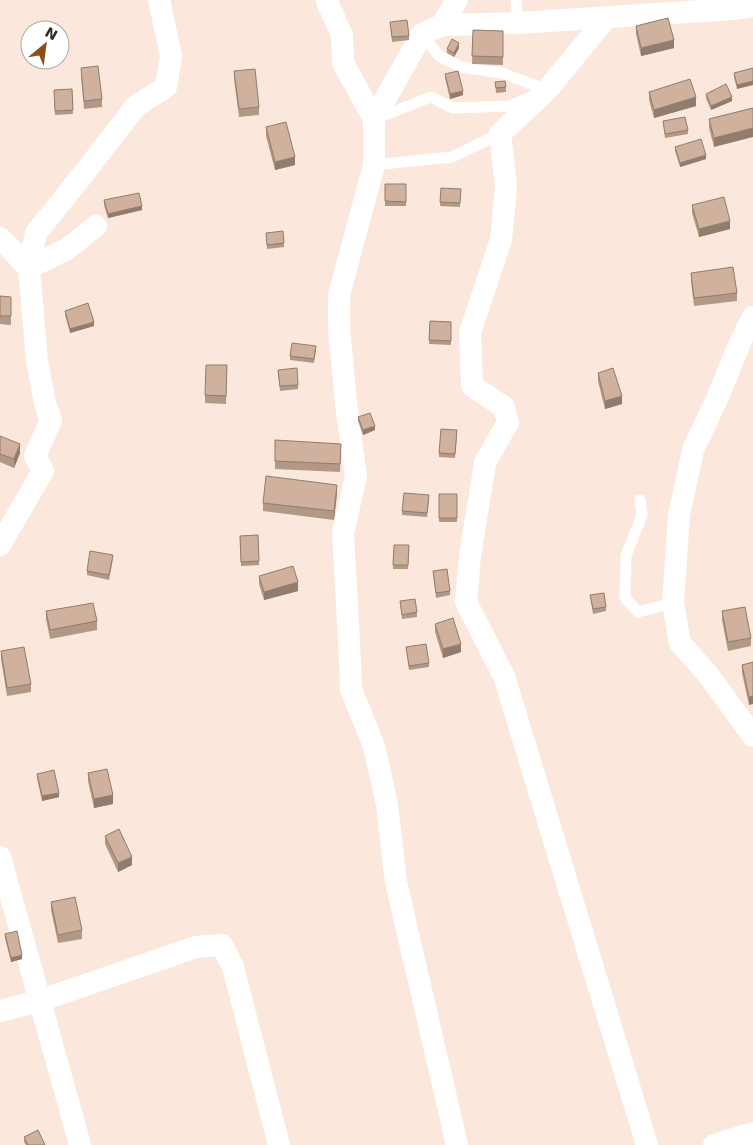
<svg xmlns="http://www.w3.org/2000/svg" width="753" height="1145" viewBox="0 0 753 1145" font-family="'DejaVu Sans',sans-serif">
<rect width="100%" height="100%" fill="#fbe7db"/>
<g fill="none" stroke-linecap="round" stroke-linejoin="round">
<path stroke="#fff" stroke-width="11" d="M516,0L518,23
M422,34L439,56L461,67L502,73L547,90L545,91
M378,118L431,97L453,108L510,106L529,98
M374,165L452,157L500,134V132
M640,500L642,515L626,556L625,598L638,612L673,603"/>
<path stroke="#fff" stroke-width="22" d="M327,0L328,4L342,35L343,63L374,119
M607,17L547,90L500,134L506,187L501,240L470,333L472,386L504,407L508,422L485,463L470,556L466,602L504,676L647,1145
M442,25L457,0
M96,226L67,249L29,268L36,233L85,172L136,106L166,87L171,56L159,0
M0,238L29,268L37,361L45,403L51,420L35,456L43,471L0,545
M753,317L743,336L716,401L693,450L679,515L673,603L680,643L706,672L753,736
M0,857L80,1145
M0,1011L39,1001L196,947L222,945L233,967L279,1145
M457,1145L396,882L387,805L374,746L351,689L349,641L343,533L356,476L347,412L339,329V295L374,165V119L422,34L442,25L518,23L733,9L753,6
M714,1145L753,1133"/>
</g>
<path fill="#b29887" d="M390,22L409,36V40L392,42Z
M636,26L674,48L641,56L636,34Z
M473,30L503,31V65L472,64Z
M459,48L454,57L447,53V49Z
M81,68L102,99V107L84,109L81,76Z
M753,68L737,89L734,77V73Z
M234,71L259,107V115L239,117L234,79Z
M445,74L463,95L450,99L445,78Z
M495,82L506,87V92L496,93Z
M72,89L73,114L55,115L54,90Z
M649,92L696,106L654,118L649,100Z
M706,94L732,101L711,110L706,98Z
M753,108L714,147L709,128V119Z
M663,121L688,130V134L665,138Z
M266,127L295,165L275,170L266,136Z
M675,147L706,159L680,167L675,151Z
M385,184H406V206H385Z
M441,188L461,189L460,207L440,206Z
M104,200L142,210L108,218L104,205Z
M692,205L730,229L699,237L692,213Z
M266,233L284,243V247L267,249Z
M691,273L737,293V301L694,306L691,281Z
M0,296L11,297V325L0,324Z
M65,311L94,326L70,333L65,315Z
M430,321L451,322V345L429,344Z
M316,350L314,363L290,360V356Z
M227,365L226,404L205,403V395Z
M598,373L622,404L605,409L598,381Z
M278,374L298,385V389L280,391Z
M358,417L375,430L363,435L358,421Z
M457,434L455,458L439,457V453Z
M0,436L20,453L14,468L0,462Z
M275,440L341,452L340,472L275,469Z
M337,493L334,520L263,511V503Z
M439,494H457V522H439Z
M429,500L427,517L402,515V511Z
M258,535L259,565L241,566L240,536Z
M409,545L408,569H393V565Z
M113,559L109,580L87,575V571Z
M433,571L450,591V595L436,598Z
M259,576L298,591L264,600L259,584Z
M590,595L606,607V611L593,614Z
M400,601L417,612V617L402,619Z
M46,611L97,621V630L50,639L46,619Z
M722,611L751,638V646L728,651L722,620Z
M435,624L461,652L443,658L435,632Z
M406,647L429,663V667L409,670Z
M1,651L31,684V692L7,696L1,659Z
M753,662L749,705L742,673V665Z
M88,773L113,804L94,808L88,781Z
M37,774L59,797L42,801L37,778Z
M105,836L132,865L118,872L105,844Z
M51,902L82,930V939L58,943L51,910Z
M5,934L22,959L11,962L5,938Z
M24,1137L45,1145H26L24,1142Z"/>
<path fill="#917c6e" d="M674,40V48L641,56V48Z
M459,43V48L454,57V53Z
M753,81V85L737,89V85Z
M463,91V95L450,99V94Z
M696,97V106L654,118V110Z
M732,97V101L711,110V106Z
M753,128V137L714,147V138Z
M706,155V159L680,167V163Z
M295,157V165L275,170V162Z
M142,206V210L108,218V214Z
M730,221V229L699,237V229Z
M94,322V326L70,333V329Z
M622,396V404L605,409V401Z
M375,426V430L363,435V430Z
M20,444V453L14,468V459Z
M337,485V493L334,520V511Z
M298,582V591L264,600V592Z
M461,644V652L443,658V649Z
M753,696V704L749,705V697Z
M59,793V797L42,801V796Z
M113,795V804L94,808V799Z
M132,857V865L118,872V863Z
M22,955V959L11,962V958Z"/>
<path fill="#cfb19d" stroke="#917c6e" d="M668,18L674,40L641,48L636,26Z
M407,20L409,36L392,37L390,22Z
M473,30L503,31V57L472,56Z
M452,39L459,43L454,53L447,49Z
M98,66L102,99L84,101L81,68Z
M753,68V81L737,85L734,73Z
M255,69L259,107L239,109L234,71Z
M458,71L463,91L450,94L445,74Z
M690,79L696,97L654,110L649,92Z
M505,81L506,87L496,88L495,82Z
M726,84L732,97L711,106L706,94Z
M72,89L73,110L55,111L54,90Z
M753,108V128L714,138L709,119Z
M685,117L688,130L665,134L663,121Z
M286,122L295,157L275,162L266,127Z
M701,139L706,155L680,163L675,147Z
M385,184H406V202L385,201Z
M441,188L461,189L460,203L440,202Z
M139,193L142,206L108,214L104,200Z
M724,197L730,221L699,229L692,205Z
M283,231L284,243L267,245L266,233Z
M733,267L737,293L694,298L691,273Z
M0,296L11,297V316H0Z
M88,303L94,322L70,329L65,311Z
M430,321L451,322V341L429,340Z
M292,343L316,346L314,359L290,356Z
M206,365H227L226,396L205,395Z
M297,368L298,385L280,386L278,370Z
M613,368L622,396L605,401L598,373Z
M370,413L375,426L363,430L358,417Z
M441,429L457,430L455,454L439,453Z
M0,436L20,444L14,459L0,454Z
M275,440L341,444L340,464L275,461Z
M266,476L337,485L334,511L263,503Z
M404,493L429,495L427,513L402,511Z
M439,494H457V518H439Z
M258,535L259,561L241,562L240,536Z
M394,545H409L408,565H393Z
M90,551L113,555L109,575L87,571Z
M293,566L298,582L264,592L259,576Z
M447,569L450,591L436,593L433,571Z
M604,593L606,607L593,609L590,595Z
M415,599L417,612L402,615L400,601Z
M93,603L97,621L50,630L46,611Z
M745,607L751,638L728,642L722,611Z
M453,618L461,644L443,649L435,624Z
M426,644L429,663L409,666L406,647Z
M24,647L31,684L7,688L1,651Z
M753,662V696L749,697L742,665Z
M107,769L113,795L94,799L88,773Z
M54,770L59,793L42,796L37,774Z
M119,829L132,857L118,863L105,836Z
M75,897L82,930L58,935L51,902Z
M17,931L22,955L11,958L5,934Z
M38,1130L45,1145H28L24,1137Z"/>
<g transform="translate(45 45) rotate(29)"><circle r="24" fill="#ffffff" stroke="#afaaa7"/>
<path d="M0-4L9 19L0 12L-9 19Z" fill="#8e4e18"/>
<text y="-8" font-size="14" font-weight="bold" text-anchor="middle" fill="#362a22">N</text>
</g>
</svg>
